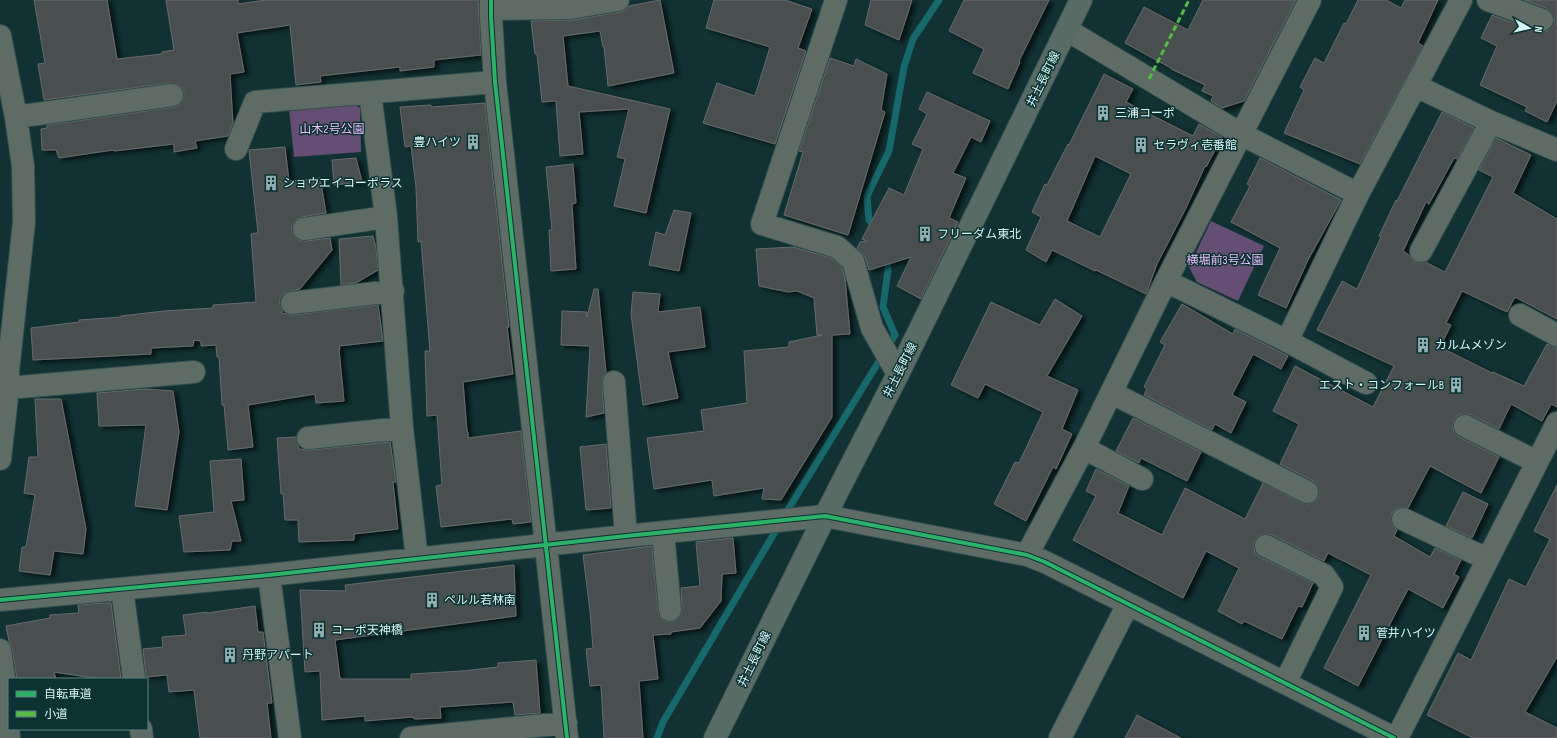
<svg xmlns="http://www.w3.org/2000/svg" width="1557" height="738" viewBox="0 0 1557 738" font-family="'Sofia Sans Condensed','Noto Sans JP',sans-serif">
<defs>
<filter id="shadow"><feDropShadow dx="4.5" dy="2.5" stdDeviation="2" flood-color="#0009"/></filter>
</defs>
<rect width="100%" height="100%" fill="#113132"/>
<path fill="#644e73" d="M347,101L360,108L361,152L294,157L289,109Z
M1211,221L1264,246L1238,301L1197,282L1189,267Z"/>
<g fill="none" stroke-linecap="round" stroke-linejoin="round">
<path stroke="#17686a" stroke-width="7" d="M877,229L869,220L867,196L889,151L904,67L913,39L939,0
M784,516L895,335L883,307L888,270V256
M657,738L663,722L779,525"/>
</g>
<path fill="#4a4f50" stroke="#676b6c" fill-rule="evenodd" filter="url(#shadow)" d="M34,0H107L117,59L162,54V52L174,50L166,0H238V4L266,0H478L481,55L434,60V67L400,71V67L320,76L321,82L296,85L290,25L237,33L244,72L230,74L233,124L228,136L195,141L197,148L174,152V144L114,151L113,150L59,158L56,150H42L41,129L47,128V125L174,107L179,105L183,100L184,93L182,88L177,84L170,83L44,100L38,64L45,63Z
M660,0L674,73L608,86L604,47H603L600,31L563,36L568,86L670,109L646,213L614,206L625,159L617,157L629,109L579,112L583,154L560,156L556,101L542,102L537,54H535L531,21L572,20L620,12L626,10L629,6Z
M714,0H785L812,9L798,48L806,51L775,144L703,123L717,83L755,96L770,47L706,28Z
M871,0H912L899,40L865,25Z
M964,0H1049L1019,61L1020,62L1008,89L973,73L984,49L949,31Z
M1203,0H1296L1244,101L1222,108L1211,101L1213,96L1202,91L1205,85L1171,69V68L1125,43L1144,7L1188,30Z
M1358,0H1386L1401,8L1405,0H1438L1418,43L1423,46L1360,164L1284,133L1304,90L1300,87L1315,58L1324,63L1344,23L1346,24Z
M1524,0H1557V101L1547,122L1525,111L1527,107L1480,85L1497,46L1481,38L1492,15L1538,32H1544L1550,30L1554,25V18L1551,12L1546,8Z
M830,58L854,66L856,59L887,74L881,110L885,112L848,235L784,215L803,152L799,151Z
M1104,74L1133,89L1126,102L1193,136L1199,124L1222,137L1206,167L1205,166L1186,208L1157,264L1146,294L1096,270L1095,271L1052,250L1046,262L1026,250L1041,217L1032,212L1045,184L1047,185L1068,144L1069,145ZM1095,156L1131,174L1100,237L1067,221Z
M927,92L990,121L981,142L971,137L953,173L966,178L949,218L958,222L921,299L897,286L911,257L869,270L865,257L857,248L860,242L867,241L862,239L889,188L904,195L923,149L912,144L927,114L919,109Z
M485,103L509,327H507L513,374L463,382L467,432H468V438L521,431L531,522L513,524L512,519L441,527L436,486L442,485L437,415L427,416L425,351H430L421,241L418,242L416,187L411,146L405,147L400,107L431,105V107Z
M1442,112L1474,128L1457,159L1454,158L1429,204L1426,202L1403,251L1409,255L1411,258L1415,262L1421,263L1425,262L1445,272L1493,177L1479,170L1496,138L1531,155L1513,193L1557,219V319L1515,297L1507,312L1462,291L1446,323L1451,325L1440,347L1492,373L1493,372L1524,386L1547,344L1557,347V407L1551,404L1542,421L1511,404L1499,429L1471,415L1465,414L1458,415L1454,420L1453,427L1454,433L1459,437L1499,457L1481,493L1430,466L1408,508L1402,507L1396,509L1392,513L1391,520L1393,526L1397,530L1394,536L1430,557L1435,548L1461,560L1454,574L1459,577L1443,608L1408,589L1358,686L1324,668L1371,575L1328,553L1324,561L1272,535L1265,534L1259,536L1255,541L1254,546L1255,553L1260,557L1313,583L1302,607L1298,606L1282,639L1244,621L1242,624L1218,611L1239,568L1206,551L1183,598L1073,540L1096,496L1086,491L1096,469L1129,486L1118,513L1162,535L1185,488L1245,519L1263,483L1302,503L1308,504L1314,502L1318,498L1319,491L1317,485L1313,481L1280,464L1299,424L1273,411L1295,366L1373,407L1394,366L1317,330L1342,281L1357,289L1381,237L1379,236L1396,200L1397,201Z
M285,147L289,181L320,178L326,213L302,217L297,219L292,225V231L294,236L299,240L305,241L330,238L332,250L300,289L290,291L284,293L280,298V305L283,311L281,313L293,315L378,305L383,341L339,346L340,349L339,350L344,401L316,403L315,394L248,405L253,447L228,450L224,405H222L219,357H217L216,345L201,346V341L194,340L193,346L151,348V354L33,360L31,328L79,322V320L121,317V316L164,311L213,308V305L256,302L251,234L258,233L249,150Z
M356,158L362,182L334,185L332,160Z
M1260,158L1341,200L1308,260L1286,308L1258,295L1280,248L1231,222L1250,186L1247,184Z
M573,164L576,203L572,204L576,269L551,271L549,230H552L546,167Z
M674,210L691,213L679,271L649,265L656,232L665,235Z
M373,236L376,248L378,270L356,283L341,285L339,239Z
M793,247L831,258L842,268L845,278L850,334L832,335V417L781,500L762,499L764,488L714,496L712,480L654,489L647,438L704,431L701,410L747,403L744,351L789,347V342L822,335H817L814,298L797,291L788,292L759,286L756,249Z
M594,289H598L606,373L603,377L602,383L604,413L586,417L590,346L561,345L562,311L587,312V317Z
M633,292L660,294L658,312L700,307L705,347L668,352L678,398L643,405L631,314Z
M1055,299L1082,316L1047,376L1078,390L1062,429L1072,434L1056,469L1053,467L1026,521L994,504L1015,462L1019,463L1043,412L985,384L978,398L951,385L991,302L1040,325Z
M1182,304L1233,334L1235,329L1288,356L1281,369L1253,354L1232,395L1246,402L1231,433L1215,424L1212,430L1144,395L1147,389L1144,387L1165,345L1160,342Z
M145,389L173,391L179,432L167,510L135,506L146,425L99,426L97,393Z
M35,399H61L86,529L83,554L54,551L50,575L19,571L22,547H26L35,495L24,493L29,457H38Z
M1133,418L1201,452L1187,481L1141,458L1139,463L1116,451Z
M296,437L299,449L309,450L390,442L396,482H393L398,529L354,534V540L299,542L298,520H285L283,493L281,494L277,438Z
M606,444L611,508L586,510L580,447Z
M241,459L244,500L231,501L241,541H232L230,550L184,552L179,516L214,512L210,461Z
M1557,485V657L1525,712L1557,728V738H1473L1427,715L1458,653L1471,660L1509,579L1526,587L1550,539L1534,531Z
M1463,492L1488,504L1472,538L1446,526Z
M733,538L736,573L722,574L721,601L700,628L671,632V634L653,635L658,679L639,681L643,738H604L601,685L590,686L586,649L593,648L590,611L583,555L652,546L658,612L660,617L664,621L672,622L677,620L681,615L682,609L681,588L700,586L696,542Z
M514,565L516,616L335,640L340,679H411V674L462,671L498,667V663L536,660L540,713L515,715L513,702L440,707L441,718L414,719L413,717L365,721V716L322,720L320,671L305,672L300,590L346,591L345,585Z
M102,603H111L121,679H100L54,672L56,679H17L12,648L9,641L6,626L50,618V615L79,613L78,605Z
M255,606L258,632H263L272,703H267L271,738H200L194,690L169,692L167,675L146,677L143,649L163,647L162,637L186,635L183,615L207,612V613Z
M1137,715L1181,738H1125Z"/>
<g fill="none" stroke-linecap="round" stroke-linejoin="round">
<defs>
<path id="minor" d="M491,0V17L495,82L567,738
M836,0L762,224L837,247L853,261L872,328L898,374
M1488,0L1542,20
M491,9L570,8L618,0
M1067,30L1241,134L1358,194
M0,36L16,117L23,166L24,222L8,371V388L0,459
M1416,86L1491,122L1557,150
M370,93L386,217L402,428L417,559
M16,117L172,95
M236,149L255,102L495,82
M304,229L386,217
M1421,251L1491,122
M1166,281L1287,341L1366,383
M292,303L393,291
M1520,315L1557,335
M1287,341L1358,194L1461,0
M614,382L626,536
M8,388L194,372
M1112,393L1307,492
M1465,426L1537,462
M308,438L402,428
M1084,448L1142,479
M1403,519L1487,559
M663,532L670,610
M1266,546L1324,575L1332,587L1285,683
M1027,555L1084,448L1166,281L1310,0
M269,575L290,738
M122,589L134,679
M0,600L269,575L626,536L825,516L1027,555L1045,562L1394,738
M0,650L5,685L9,738
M141,729L142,738
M411,738L566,723
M1060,738L1128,604
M1397,738L1557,423"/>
<path id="major" d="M715,738L825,516L898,374L1081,0"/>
</defs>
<use href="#minor" stroke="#334e4f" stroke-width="24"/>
<use href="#major" stroke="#334e4f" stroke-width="24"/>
<use href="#minor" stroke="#5e6c65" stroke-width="22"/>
<use href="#major" stroke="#586c65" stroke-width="22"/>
<path stroke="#58b947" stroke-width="3" stroke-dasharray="6 3" stroke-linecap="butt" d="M1149,79L1189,0"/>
<defs>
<path id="cycleway" d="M491,0V17L495,82L567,738
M0,600L269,575L626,536L825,516L1027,555L1045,562L1394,738"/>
</defs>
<use href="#cycleway" stroke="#0d3232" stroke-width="6"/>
<use href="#cycleway" stroke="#2db169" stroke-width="4"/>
</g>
<defs>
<symbol id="building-bare" viewBox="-9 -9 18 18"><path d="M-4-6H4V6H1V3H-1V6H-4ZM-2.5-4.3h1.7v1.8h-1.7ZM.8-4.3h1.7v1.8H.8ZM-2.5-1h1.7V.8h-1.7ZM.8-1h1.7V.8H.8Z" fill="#90b0b1" stroke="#0d3232" stroke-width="2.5" paint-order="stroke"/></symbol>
</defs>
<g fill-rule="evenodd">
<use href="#building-bare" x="1092" y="102" width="22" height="22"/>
<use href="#building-bare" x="462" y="131" width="22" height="22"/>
<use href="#building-bare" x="1130" y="134" width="22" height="22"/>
<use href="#building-bare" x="260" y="172" width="22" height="22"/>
<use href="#building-bare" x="914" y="223" width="22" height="22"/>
<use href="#building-bare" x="1412" y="334" width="22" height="22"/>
<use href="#building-bare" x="1445" y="374" width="22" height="22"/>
<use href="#building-bare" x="421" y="589" width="22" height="22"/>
<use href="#building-bare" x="308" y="619" width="22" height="22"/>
<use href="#building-bare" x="1353" y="622" width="22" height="22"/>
<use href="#building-bare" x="219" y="644" width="22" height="22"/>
</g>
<g text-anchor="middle" stroke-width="3" stroke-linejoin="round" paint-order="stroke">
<g font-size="12" fill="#d4f4f5" stroke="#0d3232">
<text transform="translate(1043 79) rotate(-64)" y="4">井土長町線</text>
<text transform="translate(900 370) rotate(-63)" y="4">井土長町線</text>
<text transform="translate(754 659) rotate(-64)" y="4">井土長町線</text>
</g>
<g font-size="12" fill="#d4f4f5" stroke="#0d3232" text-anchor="start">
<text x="1115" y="117">三浦コーポ</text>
<text x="461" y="146" text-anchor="end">豊ハイツ</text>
<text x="1153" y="149">セラヴィ壱番館</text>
<text x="283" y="187">ショウエイコーポラス</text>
<text x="937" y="238">フリーダム東北</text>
<text x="1435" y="349">カルムメゾン</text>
<text x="1444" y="389" text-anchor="end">エスト・コンフォールB</text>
<text x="444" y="604">ペルル若林南</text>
<text x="331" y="634">コーポ天神橋</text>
<text x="1376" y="637">菅井ハイツ</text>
<text x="242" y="659">丹野アパート</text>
</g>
<g font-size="12" fill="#eebfff" stroke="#0d3232">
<text x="332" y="133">山木2号公園</text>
<text x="1225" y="264">横堀前3号公園</text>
</g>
</g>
<rect x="8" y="678" width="140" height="52" fill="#0d3232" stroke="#5d8080"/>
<rect x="16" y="691" width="20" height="6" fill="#2db169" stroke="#5d8080"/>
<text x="44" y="698" font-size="12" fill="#d4f4f5">自転車道</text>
<rect x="16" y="711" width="20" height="6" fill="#58b947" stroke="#5d8080"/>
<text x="44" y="718" font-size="12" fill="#d4f4f5">小道</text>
<g transform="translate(1529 28) rotate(98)" stroke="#0d3232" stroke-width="3" paint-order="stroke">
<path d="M0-3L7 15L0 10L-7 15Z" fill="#d4f4f5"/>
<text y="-6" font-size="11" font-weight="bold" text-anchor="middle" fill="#d4f4f5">N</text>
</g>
</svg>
